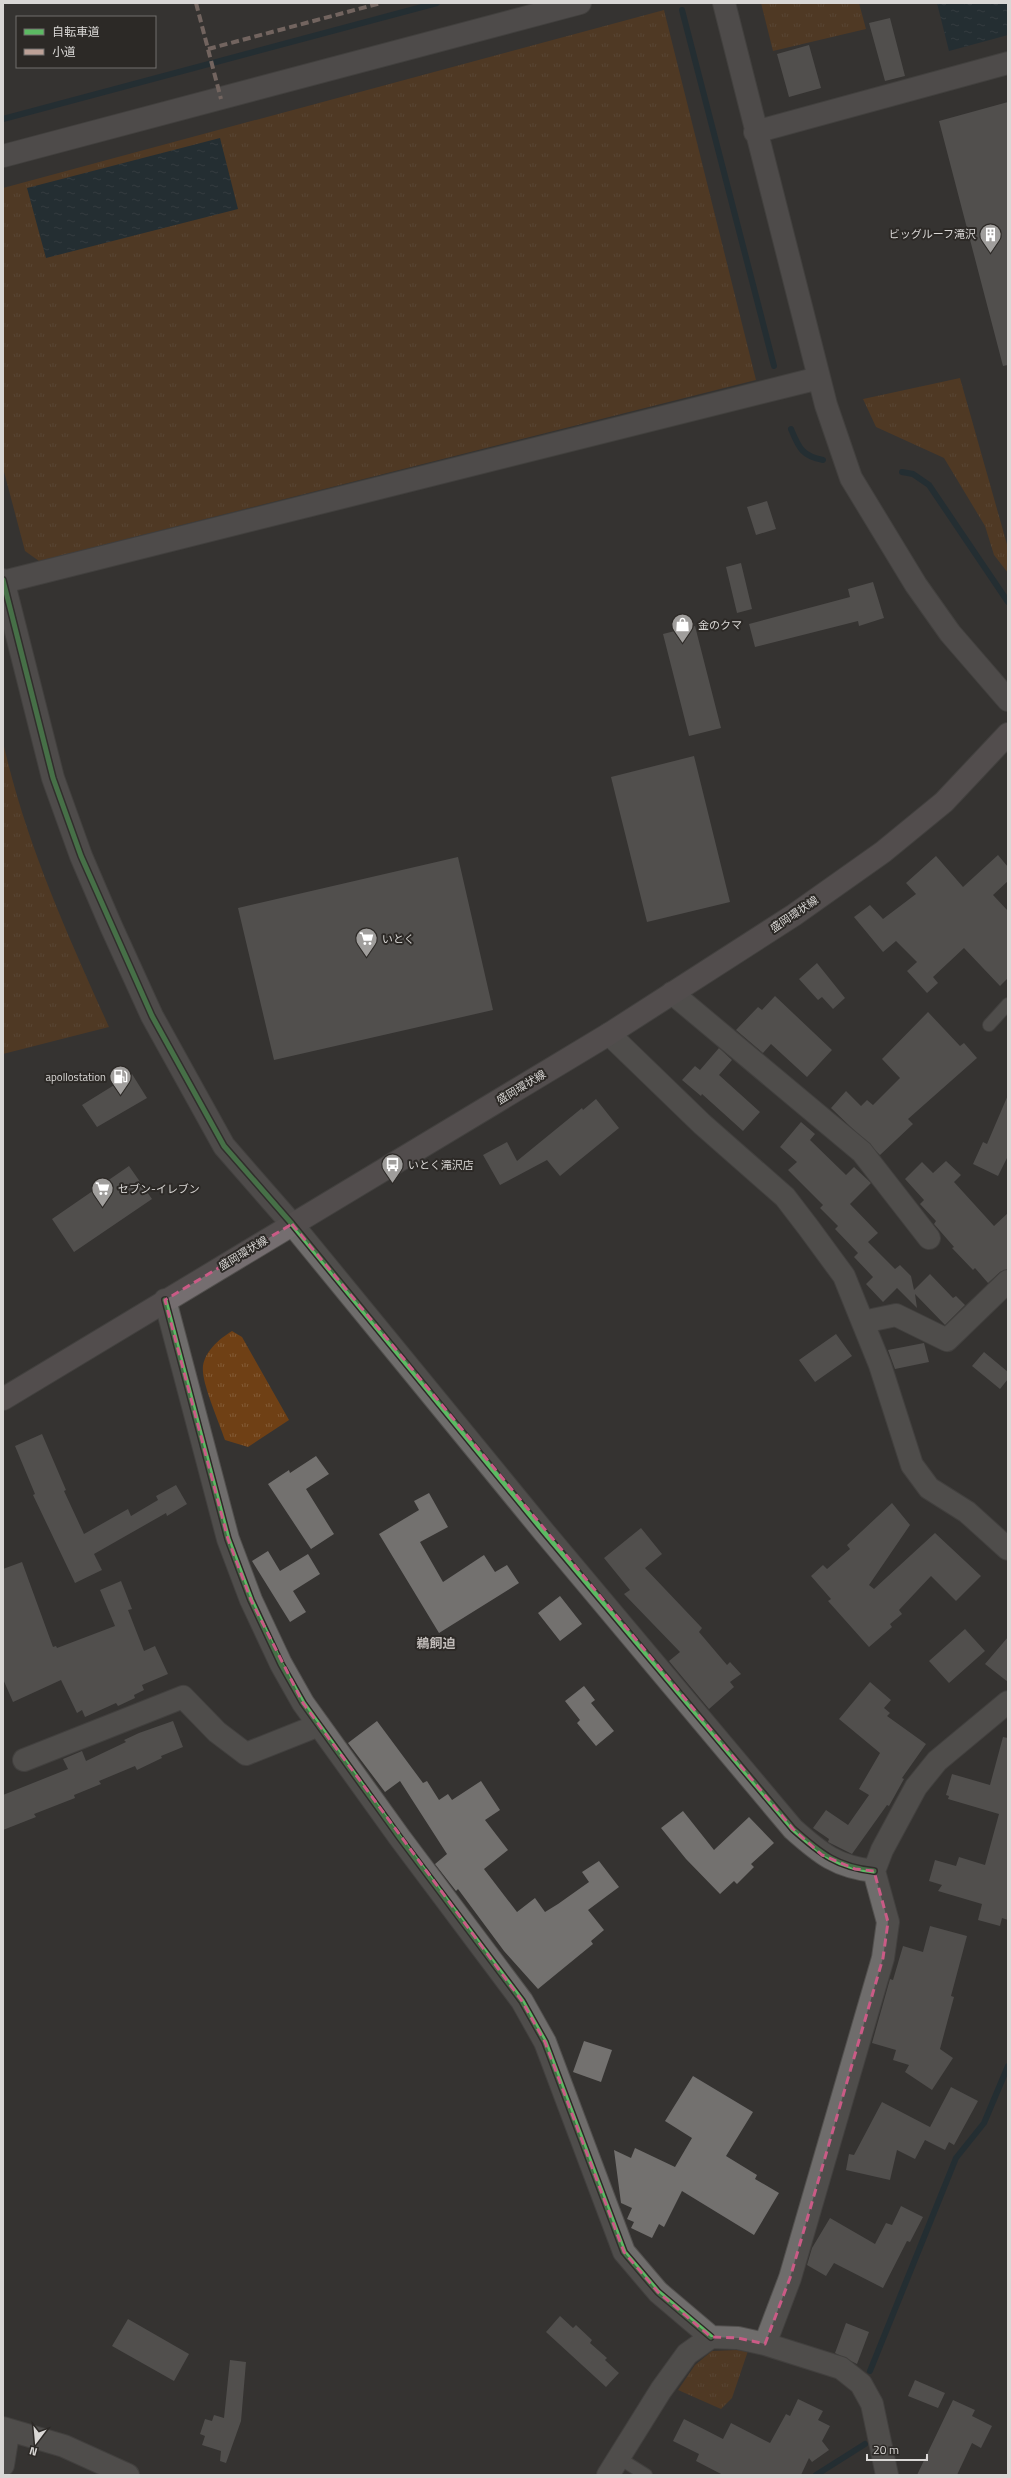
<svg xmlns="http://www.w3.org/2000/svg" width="1011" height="2478" viewBox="0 0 1011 2478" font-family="'Titillium Web','Noto Sans JP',sans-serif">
<defs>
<pattern id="grass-tufts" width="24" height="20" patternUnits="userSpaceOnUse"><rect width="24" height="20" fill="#6f4015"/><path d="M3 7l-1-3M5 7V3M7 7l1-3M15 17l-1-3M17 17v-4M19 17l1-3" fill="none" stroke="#835b36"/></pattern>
<pattern id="water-ripples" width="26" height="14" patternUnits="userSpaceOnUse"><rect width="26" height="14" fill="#102834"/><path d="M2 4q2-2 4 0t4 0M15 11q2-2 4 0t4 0" fill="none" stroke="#324650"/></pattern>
</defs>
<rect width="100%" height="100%" fill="#353331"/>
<path fill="url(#grass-tufts)" d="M761,3H859L866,29L773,51Z
M664,10L756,380L39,561L25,551L3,468V188Z
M960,378L1008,548V573L994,555L985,526L944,458L876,427L863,399Z
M3,742C26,844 67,933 109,1027L3,1054Z
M232,1331L242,1337L289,1420L248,1447L225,1440C219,1422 204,1388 203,1372C201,1354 219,1339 232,1331Z
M737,2350L748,2351L732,2398L721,2409L678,2390L695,2365L712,2351Z"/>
<path fill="url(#water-ripples)" d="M937,3H1008V35L949,51Z
M220,138L238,209L46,258L27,188Z"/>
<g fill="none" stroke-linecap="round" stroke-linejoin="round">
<path stroke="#102834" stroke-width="6" d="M682,10L774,366
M3,119L437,3
M791,429C799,448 802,456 823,460
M902,472L913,474L929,485L1008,602
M870,2371L956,2158L984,2123L1008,2066
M816,2475L865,2444"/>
</g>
<path fill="#73716f" d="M890,18L905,76L885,81L869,23Z
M809,45L821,88L789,97L777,54Z
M1008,102V365L1003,366L939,121Z
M767,501L776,529L756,535L747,507Z
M741,563L752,609L737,613L726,567Z
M873,582L884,618L859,626L858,621L755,647L749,624L850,597L848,589Z
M695,626L721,728L689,736L663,634Z
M694,756L730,902L647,922L611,777Z
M998,855L1008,867V881L993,895L1008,911V978L1000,986L964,948L933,977L938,983L927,993L907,971L917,962L896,941L883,952L854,917L870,905L883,919L916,894L906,883L936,856L963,887Z
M458,857L493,1010L274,1060L238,908Z
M817,963L845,998L833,1009L822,997L818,1000L799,979Z
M775,996L832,1050L807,1077L771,1044L763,1053L736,1030L758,1007L762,1010Z
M928,1012L960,1046L964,1043L977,1058L908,1119L913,1124L880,1155L831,1108L846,1091L861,1106L867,1100L873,1105L900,1078L882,1059Z
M719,1048L732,1060L719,1075L760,1112L743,1131L702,1094L701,1096L682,1080L695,1066L700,1070Z
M132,1074L147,1098L97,1127L82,1105Z
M1008,1095V1156L998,1176L973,1164L983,1142L987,1144Z
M596,1099L619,1128L560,1176L547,1160L500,1185L483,1155L507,1142L517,1161L582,1108L583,1110Z
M801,1122L815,1134L810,1140L846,1175L854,1167L871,1183L850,1204L878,1233L868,1242L895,1269L900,1265L911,1276L914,1290L930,1274L953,1298L956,1296L965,1305L945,1325L915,1294L917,1308L897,1288L883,1302L866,1284L873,1277L854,1257L858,1253L835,1229L838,1226L820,1208L823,1205L788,1170L797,1162L780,1147Z
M946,1161L961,1175L954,1182L994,1226L1008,1213V1269L1000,1272L988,1283L975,1268L973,1270L952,1248L954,1247L934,1224L936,1221L920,1204L924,1200L905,1179L922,1162L933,1173Z
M129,1166L152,1199L74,1252L52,1219Z
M836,1334L852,1356L815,1382L799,1360Z
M924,1343L929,1362L895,1369L888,1350Z
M984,1352L1008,1372V1379L1000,1389L972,1366Z
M42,1434L66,1490L64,1491L84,1534L128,1509L131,1516L158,1500L156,1496L176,1485L187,1504L167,1516L166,1513L94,1554L102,1570L75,1583L33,1495L35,1494L15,1446Z
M316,1456L329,1474L306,1489L334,1534L311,1549L268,1484L289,1470L290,1473Z
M429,1493L448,1527L420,1542L443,1582L484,1555L495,1572L507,1565L519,1583L439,1633L379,1534L419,1510L414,1501Z
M892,1503L910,1525L869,1585L874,1589L935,1533L981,1576L956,1601L931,1576L899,1610L902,1614L890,1624L892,1627L869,1647L828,1601L831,1599L811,1576L823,1565L827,1569L850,1549L847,1545Z
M641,1528L662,1554L645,1568L702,1628L699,1632L727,1665L730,1662L741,1674L730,1682L734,1687L709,1709L669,1661L680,1652L624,1594L630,1590L604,1558Z
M268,1551L280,1571L308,1554L320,1574L293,1591L306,1612L290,1622L252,1561Z
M22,1562L53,1647L56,1646L57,1648L115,1626L100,1590L121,1581L132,1609L128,1610L144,1651L155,1646L168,1674L142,1685L144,1690L134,1695L135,1698L118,1706L116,1703L85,1717L82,1710L77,1713L61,1680L13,1702L3,1679V1569Z
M560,1596L582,1624L560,1641L538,1613Z
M965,1629L985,1651L949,1683L929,1661Z
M1008,1637V1682L985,1664Z
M870,1682L891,1700L884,1708L890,1713L887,1716L926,1744L902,1778L904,1779L889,1806L887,1805L852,1854L828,1842L829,1839L813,1828L826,1810L848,1825L869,1795L859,1789L880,1753L839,1719Z
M584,1686L595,1700L591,1703L614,1731L596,1746L577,1723L580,1720L565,1701Z
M173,1721L183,1747L161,1756L162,1758L137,1770L135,1766L99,1781L101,1784L74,1795L75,1798L34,1814L36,1817L3,1830V1795L68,1769L63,1759L82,1751L86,1761L126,1742L124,1740L139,1733Z
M377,1721L423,1783L427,1781L439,1800L448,1794L452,1800L481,1781L500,1810L485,1820L508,1850L484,1869L517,1912L535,1898L545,1912L558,1904L589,1882L582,1872L599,1861L619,1887L588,1910L604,1930L591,1941L593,1944L538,1989L504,1951L458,1889L456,1891L435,1864L447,1854L400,1781L385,1792L348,1743Z
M1003,1737L1008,1738V1920L1002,1918L1000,1926L978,1920L982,1904L938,1891L942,1885L929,1881L935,1860L956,1866L959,1857L985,1865L999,1814L948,1799L949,1796L946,1795L952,1774L990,1785Z
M683,1811L714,1850L749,1817L774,1843L751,1864L754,1867L737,1884L734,1881L720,1894L686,1859L661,1828Z
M930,1926L967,1936L951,1996L954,1997L940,2049L953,2058L932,2090L905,2072L909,2065L893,2060L896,2050L872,2043L890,1979L893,1980L903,1946L923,1952Z
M584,2041L612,2050L601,2082L573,2072Z
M693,2076L753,2112L726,2156L757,2175L755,2179L779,2193L754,2235L682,2191L664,2227L659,2224L652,2238L631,2228L634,2222L627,2219L632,2208L621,2203L614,2150L631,2158L635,2148L675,2167L692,2138L665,2121Z
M951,2087L978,2101L954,2145L949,2142L945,2150L925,2140L915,2159L897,2150L890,2180L846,2170L849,2154L854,2155L882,2102L930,2127Z
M901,2206L923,2217L910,2242L907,2241L883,2288L834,2263L826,2276L807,2265L812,2248L830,2218L875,2244L886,2223L892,2225Z
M560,2316L573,2328L576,2325L592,2340L590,2343L607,2358L605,2360L619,2373L606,2387L546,2332Z
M128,2319L189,2354L174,2381L112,2346Z
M846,2323L869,2332L857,2364L835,2353Z
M230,2360L246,2362L241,2421L226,2463L220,2461L221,2451L202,2445L205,2436L200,2434L205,2419L212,2421L214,2415L224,2418Z
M915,2380L945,2393L938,2408L908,2396Z
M798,2399L823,2411L818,2420L830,2426L822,2441L829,2450L812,2462L809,2458L801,2475H723L696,2461L699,2454L673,2441L684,2419L723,2439L731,2423L770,2443L786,2414L790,2416Z
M953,2400L975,2410L972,2416L992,2426L981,2448L972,2443L957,2475H917Z"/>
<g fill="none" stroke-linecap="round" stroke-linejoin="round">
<defs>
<path id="lane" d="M989,1025L1008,1004
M619,2458L646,2475"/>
<path id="street" d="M672,993L862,1152L929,1238
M609,1034L702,1124L785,1197L808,1227L844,1276L880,1365L912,1465L929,1488L967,1512L1008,1549
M292,1224L544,1532L793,1829C821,1854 837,1867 874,1871
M165,1300L228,1539L251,1600L281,1664L303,1703L400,1838L522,2001L545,2042L624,2252L658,2292L711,2337
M863,1322L896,1315L947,1340L1008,1281
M24,1760L183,1697L217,1732L246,1754L319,1725
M765,2344L790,2278L883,1958L888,1922L874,1871L882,1850L916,1787L937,1761L1008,1702
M3,2428L64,2446L128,2475
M3,2465L7,2440L5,2429
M608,2475L661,2390L687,2354L711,2337L738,2338L765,2344L841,2368L861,2384L872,2404L887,2475"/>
<path id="secondary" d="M724,3L826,405L851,478L916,585L950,633L1008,700
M755,132L1008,63
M3,156L580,3
M3,580L53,778L81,856L111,926L152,1016L224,1146L292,1224
M3,582L819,378"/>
<path id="primary" d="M3,1399L609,1034L794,915L883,852L944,802L1008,734"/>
</defs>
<use href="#lane" stroke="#52504e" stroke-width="14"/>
<use href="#street" stroke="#52504e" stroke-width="24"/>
<use href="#secondary" stroke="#52504e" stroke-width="24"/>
<use href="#primary" stroke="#52504e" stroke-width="24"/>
<use href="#lane" stroke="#6f6d6c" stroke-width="12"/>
<use href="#street" stroke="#6f6d6c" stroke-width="22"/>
<use href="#secondary" stroke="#6d6969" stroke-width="22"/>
<use href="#primary" stroke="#756e70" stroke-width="22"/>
<path stroke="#bda197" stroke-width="4" stroke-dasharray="8 4" stroke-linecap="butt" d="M196,3L221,99
M208,49L381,3"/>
<defs>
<path id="cycleway" d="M3,580L53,778L81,856L152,1016L224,1146L292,1224L544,1532L793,1829C821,1854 837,1867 874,1871
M165,1300L228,1539L251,1600L281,1664L303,1703L400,1838L522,2001L545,2042L624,2252L658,2292L711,2337"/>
</defs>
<use href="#cycleway" stroke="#2c2926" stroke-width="8"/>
<use href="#cycleway" stroke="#5cba63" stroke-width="5"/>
</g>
<path d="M0 0H1011V2478H0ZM292,1224L793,1829L822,1855L855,1869L874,1871L888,1922L883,1958L790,2278L765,2344L738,2338L711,2337L658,2292L624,2252L545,2042L522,2001L303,1703L251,1600L228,1539L165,1300Z" fill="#353331" fill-opacity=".55" fill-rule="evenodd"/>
<path fill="none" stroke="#ca5b86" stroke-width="3" stroke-dasharray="8 5" stroke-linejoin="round" d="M292,1224L793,1829L822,1855L855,1869L874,1871L888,1922L883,1958L790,2278L765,2344L738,2338L711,2337L658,2292L624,2252L545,2042L522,2001L303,1703L251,1600L228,1539L165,1300Z"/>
<defs>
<symbol id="building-pin" viewBox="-11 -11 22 30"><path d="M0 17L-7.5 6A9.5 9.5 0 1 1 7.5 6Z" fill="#a09e9c" stroke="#2c2926"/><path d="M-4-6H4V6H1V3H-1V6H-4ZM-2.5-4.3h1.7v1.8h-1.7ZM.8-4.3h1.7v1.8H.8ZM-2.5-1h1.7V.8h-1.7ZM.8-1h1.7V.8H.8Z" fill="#fff"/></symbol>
<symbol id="shop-pin" viewBox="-11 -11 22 30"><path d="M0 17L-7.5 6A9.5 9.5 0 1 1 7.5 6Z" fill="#a09e9c" stroke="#2c2926"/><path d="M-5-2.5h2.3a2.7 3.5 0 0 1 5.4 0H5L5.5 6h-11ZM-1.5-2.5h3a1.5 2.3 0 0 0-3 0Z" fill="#fff"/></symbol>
<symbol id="supermarket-pin" viewBox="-11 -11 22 30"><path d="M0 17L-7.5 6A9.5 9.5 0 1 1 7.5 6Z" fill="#a09e9c" stroke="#2c2926"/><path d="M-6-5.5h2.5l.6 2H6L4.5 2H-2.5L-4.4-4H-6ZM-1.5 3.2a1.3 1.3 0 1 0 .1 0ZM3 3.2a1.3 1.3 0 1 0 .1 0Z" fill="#fff"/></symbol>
<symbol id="fuel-pin" viewBox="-11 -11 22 30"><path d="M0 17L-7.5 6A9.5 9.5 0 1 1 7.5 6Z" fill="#a09e9c" stroke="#2c2926"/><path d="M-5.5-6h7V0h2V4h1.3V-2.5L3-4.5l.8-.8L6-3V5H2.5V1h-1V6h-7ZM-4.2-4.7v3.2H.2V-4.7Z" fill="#fff"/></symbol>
<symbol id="bus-pin" viewBox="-11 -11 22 30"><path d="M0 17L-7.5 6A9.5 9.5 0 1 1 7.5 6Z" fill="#a09e9c" stroke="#2c2926"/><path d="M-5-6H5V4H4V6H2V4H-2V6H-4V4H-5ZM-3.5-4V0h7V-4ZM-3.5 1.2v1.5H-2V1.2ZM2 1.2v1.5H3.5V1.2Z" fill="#fff"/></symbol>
</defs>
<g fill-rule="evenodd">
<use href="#building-pin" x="978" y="222" width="25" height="34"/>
<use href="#shop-pin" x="670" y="612" width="25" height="34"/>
<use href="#supermarket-pin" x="354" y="926" width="25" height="34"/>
<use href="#fuel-pin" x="108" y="1064" width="25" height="34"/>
<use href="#bus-pin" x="380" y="1152" width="25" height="34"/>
<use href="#supermarket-pin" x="90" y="1176" width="25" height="34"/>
</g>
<g text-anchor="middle" stroke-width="4" stroke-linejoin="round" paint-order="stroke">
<g font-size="11" fill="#d9d7d5" stroke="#2c2926" text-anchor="start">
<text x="976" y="238" text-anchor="end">ビッグルーフ滝沢</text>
<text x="698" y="629">金のクマ</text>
<text x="382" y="943">いとく</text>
<text x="106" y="1081" text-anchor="end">apollostation</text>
<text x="408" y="1169">いとく滝沢店</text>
<text x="118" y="1193">セブン-イレブン</text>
</g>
<g font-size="11" fill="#d9d7d5" stroke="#2c2926">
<text transform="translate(794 914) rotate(-34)" y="4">盛岡環状線</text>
<text transform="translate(521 1087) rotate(-31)" y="4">盛岡環状線</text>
<text transform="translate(243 1253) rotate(-31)" y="4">盛岡環状線</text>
</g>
<g font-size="13" font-weight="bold" fill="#c2bdba" stroke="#2c2926">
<text x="436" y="1648">鵜飼迫</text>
</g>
</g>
<rect width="1011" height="2478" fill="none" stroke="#d9d7d5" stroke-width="8"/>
<rect x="16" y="16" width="140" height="52" fill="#2c2926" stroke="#716f6c"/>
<rect x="24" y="29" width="20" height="6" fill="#5cba63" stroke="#716f6c"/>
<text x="52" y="36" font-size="12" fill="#d9d7d5">自転車道</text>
<rect x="24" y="49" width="20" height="6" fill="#bda197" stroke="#716f6c"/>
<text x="52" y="56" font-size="12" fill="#d9d7d5">小道</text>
<g transform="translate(36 2442) rotate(196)" stroke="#2c2926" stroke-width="3" paint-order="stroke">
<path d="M0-3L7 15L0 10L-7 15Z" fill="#d9d7d5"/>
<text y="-6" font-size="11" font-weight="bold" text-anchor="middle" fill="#d9d7d5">N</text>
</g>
<path d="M867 2454v6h60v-6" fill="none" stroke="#d9d7d5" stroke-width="2"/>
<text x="873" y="2454" font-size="12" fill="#d9d7d5" stroke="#2c2926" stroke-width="3" paint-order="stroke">20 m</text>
</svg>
